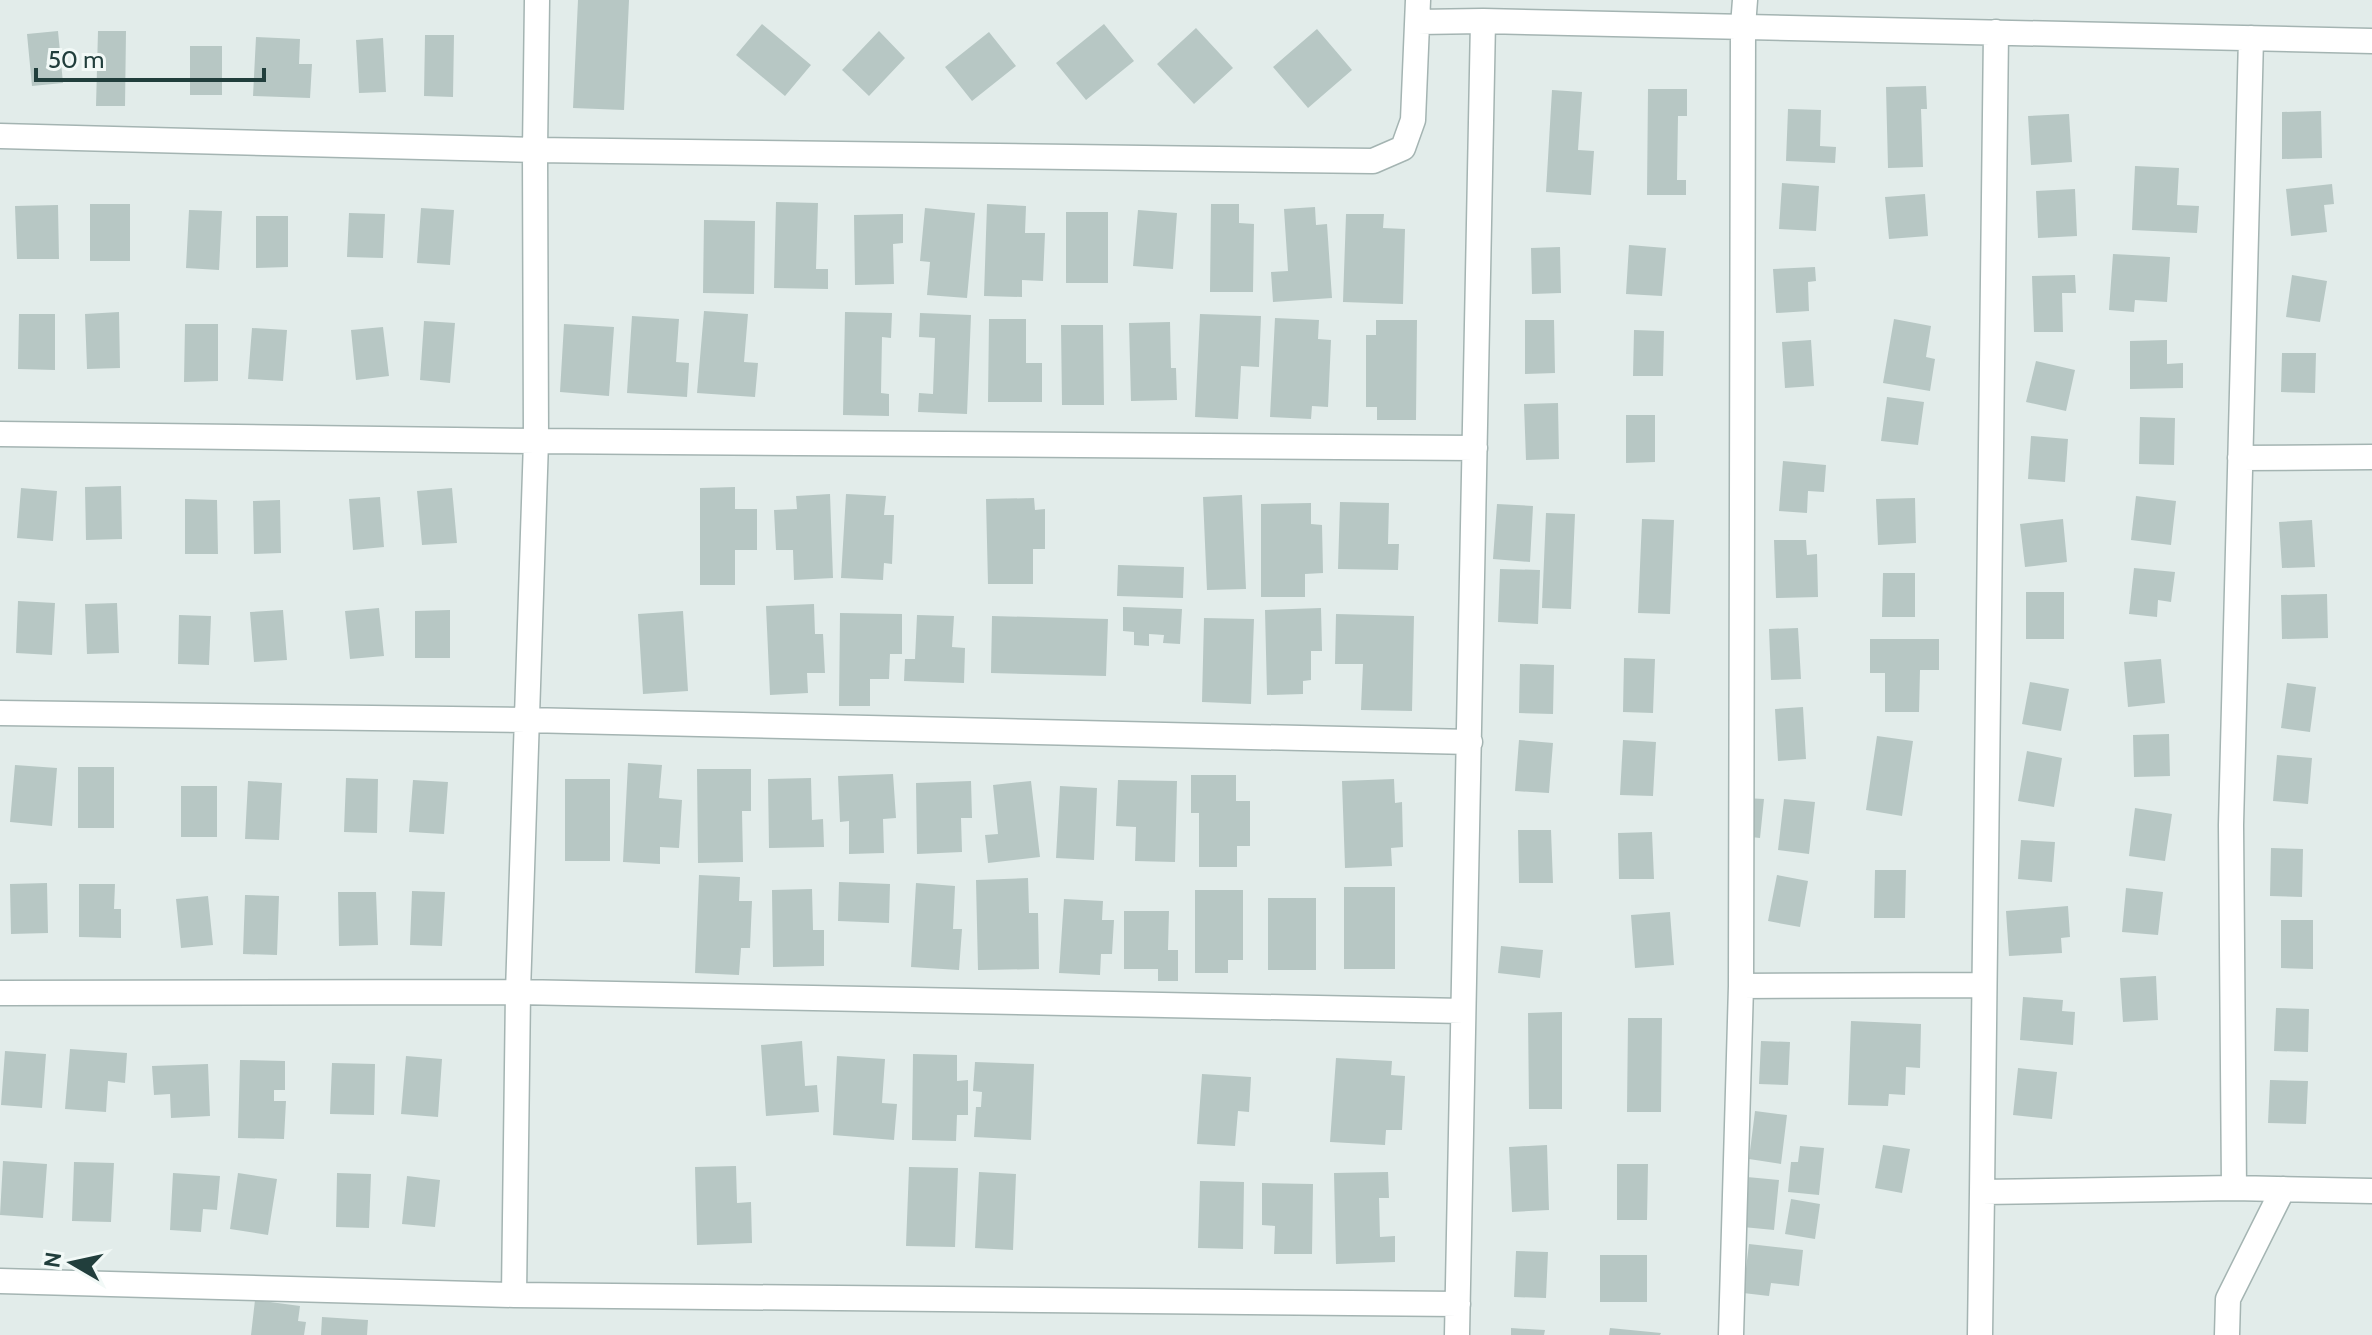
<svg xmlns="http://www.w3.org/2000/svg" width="2372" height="1335" viewBox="0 0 2372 1335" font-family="Cabin,sans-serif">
<rect width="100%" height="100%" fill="#e2ecea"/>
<path fill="#b7c7c4" d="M578,0H629L624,110L573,108Z
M762,24L811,65L785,96L736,55Z
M1104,24L1134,61L1086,100L1056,63Z
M1196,28L1233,68L1194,104L1157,64Z
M1317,29L1352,70L1308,108L1273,67Z
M58,31L63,83L32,86L27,34Z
M98,31H126L125,106H96Z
M879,31L905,58L869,96L842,70Z
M989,32L1016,66L972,101L945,67Z
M425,35H454L453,97L424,96Z
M256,37L300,39L299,64H312L310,98L253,96Z
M383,38L386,92L359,93L356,40Z
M190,46H222V95H190Z
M1926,86L1927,109H1921L1923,167L1888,168L1886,87Z
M1648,89H1687V116H1678L1677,180H1686V195H1647Z
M1552,90L1582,92L1578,150L1594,151L1591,195L1546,192Z
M1788,109L1821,110L1820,146L1836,147L1835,163L1786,161Z
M2321,111L2322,158L2282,159V112Z
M2069,114L2072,162L2031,165L2028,116Z
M2135,166L2179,168L2177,205L2199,206L2197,233L2132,230Z
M1782,183L1819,186L1816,231L1779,229Z
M2332,184L2334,204L2324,205L2327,232L2291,236L2286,189Z
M2075,189L2077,236L2038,238L2036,191Z
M1925,194L1928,236L1889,239L1885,197Z
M776,202L818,203L816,269H828V289L774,288Z
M90,204H130V261H90Z
M987,204L1026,206L1025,233H1045L1043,281L1022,280V297L984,296Z
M1211,204H1239V223L1254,224L1253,292H1210Z
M58,205L59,259H17L15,206Z
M1315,207L1316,225L1327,224L1332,298L1273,302L1271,272L1288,271L1284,209Z
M421,208L454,210L450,265L417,263Z
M925,208L975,213L967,298L927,295L930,262L920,261Z
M189,210L222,211L219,270L186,268Z
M1138,210L1177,213L1173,269L1133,266Z
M1066,212H1108V283H1066Z
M349,213L385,214L383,258L347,257Z
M903,214V243L893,244L894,284L855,285L854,215Z
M1346,214H1384L1383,228L1405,229L1403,304L1343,302Z
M256,216H288V267L256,268Z
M704,220L755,221L754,294L703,293Z
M1629,245L1666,248L1662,296L1626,294Z
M1560,247L1561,293L1532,294L1531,248Z
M2113,254L2170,257L2167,302L2135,300L2134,312L2109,310Z
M1815,267L1816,281L1808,282L1809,311L1776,313L1773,269Z
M2075,275L2076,293H2062L2063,332H2034L2032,276Z
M2292,275L2327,281L2320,322L2286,317Z
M704,311L748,314L744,362L758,363L755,397L697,393Z
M119,312L120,368L87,369L85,314Z
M845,312L892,313L891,338L882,337L881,393L889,394V416L843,415Z
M920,313L971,315L967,414L918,412L919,393L933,394L935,338L919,337Z
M19,314H55V370L18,369Z
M1200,314L1261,316L1259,367L1241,366L1238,419L1195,417Z
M632,316L679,319L676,362L689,363L687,397L627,393Z
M1275,318L1319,320L1318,339L1331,340L1328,407L1312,406L1311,419L1270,417Z
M989,319H1026V363H1042V402H988Z
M1894,319L1931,326L1926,357L1935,359L1930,391L1883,383Z
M1376,320H1417L1416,420H1377V407H1366V335H1376Z
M1525,320H1554L1555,373L1525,374Z
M424,321L455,323L450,383L420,380Z
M1170,322L1171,368H1176L1177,400L1131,401L1129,323Z
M185,324H218V381L184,382Z
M564,324L614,327L609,396L560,392Z
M1061,325H1103L1104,405H1062Z
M383,327L389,376L356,380L351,330Z
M252,328L287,330L283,381L248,379Z
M1634,330L1664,331L1663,376H1633Z
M1811,340L1814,386L1785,388L1782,342Z
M2167,340V364L2183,363V388L2130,389V341Z
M2282,353H2316L2315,393L2281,392Z
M2036,361L2075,370L2066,411L2026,402Z
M1887,397L1924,402L1918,445L1881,441Z
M1558,403L1559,459L1526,460L1524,404Z
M1626,415H1655V462L1626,463Z
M2140,417L2175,418L2174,465L2139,464Z
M2031,436L2068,439L2065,482L2028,479Z
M1783,461L1826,465L1824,492L1808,491L1807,513L1779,511Z
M121,486L122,539L86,540L85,487Z
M735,487V509H757V550H735V585H700V488Z
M21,488L57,491L53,541L17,538Z
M452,488L457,543L422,545L417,491Z
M830,494L833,578L794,580L793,550H776L774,510L797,509L796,496Z
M846,494L886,496L884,515H894L892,564L884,563L883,580L841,578Z
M1242,495L1246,589L1207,590L1203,497Z
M2136,496L2176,501L2171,545L2131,540Z
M380,497L384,547L353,550L349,499Z
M1034,498L1035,510L1045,509V549H1033V584H988L986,499Z
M1915,498L1916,543L1878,545L1876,499Z
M185,499L217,500L218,554H185Z
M280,500L281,553L254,554L253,501Z
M1340,502L1389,503L1388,544H1399L1398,570L1338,569Z
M1311,503V524L1322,525L1323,573L1305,574V597H1261V504Z
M1497,504L1533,506L1530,562L1493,559Z
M1546,513L1575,514L1571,609L1542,608Z
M1642,519L1674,520L1670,614L1638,613Z
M2063,519L2067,562L2025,567L2020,524Z
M2312,520L2315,567L2282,568L2279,522Z
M1774,540H1806L1807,555L1817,554L1818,597L1776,598Z
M1118,565L1184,567L1183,598L1117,596Z
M2134,568L2175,572L2171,602L2158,600L2157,617L2129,614Z
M1500,569L1540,570L1538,624L1498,622Z
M1883,573H1915V617H1882Z
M2026,592H2064V639H2026Z
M2327,594L2328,638L2282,639L2281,595Z
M18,601L55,603L52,655L16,653Z
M117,603L119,653L87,654L85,604Z
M814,604L815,634H823L825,673H807L808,693L770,695L766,606Z
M1123,607L1182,609L1180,644L1163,643L1164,635L1149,634V646L1134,645V632L1123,631Z
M379,608L384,656L350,659L345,611Z
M1321,608L1322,651H1311V680L1303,681V694L1267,695L1265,610Z
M283,610L287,660L254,662L250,612Z
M450,610V658H415V611Z
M683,611L688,691L643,694L638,614Z
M840,613L902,614V654H890L889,679H870V706H839Z
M1336,614L1414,616L1412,711L1361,710L1363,664H1335Z
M179,615L211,616L209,665L178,664Z
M917,615L954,616L952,647L965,648L964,683L904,681L905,659H915Z
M992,616L1108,619L1106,676L991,673Z
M1204,618L1254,619L1251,704L1202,702Z
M1798,628L1801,679L1771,680L1769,629Z
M1870,639H1939V670H1920L1919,712H1885V673H1870Z
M1624,658L1655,659L1653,713L1623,712Z
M2161,659L2165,703L2128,707L2124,662Z
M1520,664L1554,665L1553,714L1519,713Z
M2030,682L2069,689L2061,731L2022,724Z
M2287,683L2316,687L2310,732L2281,728Z
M1803,707L1806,759L1778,761L1775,709Z
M2169,734L2170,776L2134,777L2133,735Z
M1877,736L1913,741L1902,816L1866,810Z
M1519,740L1553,743L1549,793L1515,791Z
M1623,740L1656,742L1653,796L1620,795Z
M2027,751L2062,758L2054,807L2018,801Z
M2277,755L2312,758L2308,804L2273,801Z
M628,763L662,765L659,798L682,800L679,848L660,847V864L623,862Z
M15,765L57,768L52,826L10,822Z
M78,767H114V828H78Z
M697,769H751V811H742L743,862L698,863Z
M893,774L896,818L883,819L884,853L849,854V821L840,822L838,776Z
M1191,775H1236V801H1250V846H1237V867H1199V813H1191Z
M346,778L378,779L377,833L344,832Z
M811,778L812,820L823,819L824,847L769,848L768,779Z
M565,779H610V861H565Z
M1394,779L1395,803L1402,802L1403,847L1391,848L1392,866L1345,868L1342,781Z
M413,780L448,782L444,834L409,832Z
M1118,780L1177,781L1175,862L1135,861L1136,827L1116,826Z
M248,781L282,783L279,840L245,839Z
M971,781L972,818H961L962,852L917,854L916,783Z
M1031,781L1040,857L988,863L985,835L998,834L993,785Z
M181,786H217V837H181Z
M1060,786L1097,788L1094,860L1056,858Z
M1745,798L1764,799L1760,838L1742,836Z
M1784,799L1815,802L1809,854L1778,850Z
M2135,808L2172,814L2165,861L2129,856Z
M1518,830H1551L1553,883H1519Z
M1652,832L1654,879H1619L1618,833Z
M2021,840L2055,842L2052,882L2018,879Z
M2271,848L2303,849L2302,897L2270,896Z
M1875,870H1906L1905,918H1874Z
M699,875L740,877L739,901H752L750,948H741L739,975L695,973Z
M1777,875L1808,881L1800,927L1768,921Z
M1028,878L1029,913H1038L1039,969L978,970L976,880Z
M839,882L890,884L889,923L838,921Z
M47,883L48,933L11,934L10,884Z
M916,883L955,886L953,929H962L959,970L911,967Z
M79,884H115L114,909H121V938L79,937Z
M1344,887H1395V969H1344Z
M2126,888L2163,892L2158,935L2122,932Z
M812,889L813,930H824V966L773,967L772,890Z
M1195,890H1243V960H1228V973H1195Z
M412,891L445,892L442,946L410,945Z
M338,892H376L378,945L339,946Z
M245,895L279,896L277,955L243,954Z
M208,896L213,945L181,948L176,899Z
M1268,898H1316V970H1268Z
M1064,899L1103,901L1102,920H1114L1112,954H1101L1100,975L1059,973Z
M2068,906L2070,937L2061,938L2062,953L2009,956L2006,911Z
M1124,911H1169L1168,950H1178V981H1158V969H1124Z
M1670,912L1674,965L1635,968L1631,915Z
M2281,920H2313V969L2281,968Z
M1501,946L1543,950L1540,978L1498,973Z
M2156,976L2158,1020L2123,1022L2120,978Z
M2023,997L2063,1000L2062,1011L2075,1012L2073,1045L2020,1040Z
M2276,1008L2309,1009L2308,1052L2274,1051Z
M1562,1012V1109H1529L1528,1013Z
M1628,1018H1662L1661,1112H1627Z
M1851,1021L1921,1024L1920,1068L1906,1067L1905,1095L1889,1094L1888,1106L1848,1105Z
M802,1041L805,1086L817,1085L819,1112L766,1116L761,1045Z
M1761,1041L1790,1042L1788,1085L1759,1084Z
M70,1049L127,1053L125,1083L108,1081L106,1112L65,1109Z
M5,1051L46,1054L42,1108L1,1105Z
M913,1054L957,1055V1081L968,1080V1115H957L956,1141L912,1140Z
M406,1056L442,1059L438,1117L401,1114Z
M837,1056L885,1059L882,1103L897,1104L894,1140L833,1135Z
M1336,1058L1392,1061L1391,1075L1405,1076L1402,1130H1386L1385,1145L1330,1142Z
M240,1060L285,1061V1090H274V1101H286L284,1139L238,1138Z
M975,1062L1034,1064L1031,1140L974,1137L976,1107H981L982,1092L973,1091Z
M332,1063L375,1064L374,1115L330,1114Z
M208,1064L210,1116L171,1118L170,1094L154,1095L152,1066Z
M2018,1068L2057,1072L2052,1119L2013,1115Z
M1202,1074L1251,1077L1249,1112L1238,1111L1235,1146L1197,1144Z
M2270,1080L2308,1081L2306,1124L2268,1123Z
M1755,1111L1787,1115L1781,1164L1749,1159Z
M1547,1145L1549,1210L1512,1212L1509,1147Z
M1883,1145L1910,1149L1902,1193L1875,1188Z
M1800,1146L1824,1148L1819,1195L1788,1192L1791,1162H1798Z
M3,1161L47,1164L43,1218L0,1215Z
M74,1162L114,1163L111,1222L72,1221Z
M1617,1164H1648L1647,1220H1617Z
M736,1166L737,1203L751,1202L752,1243L697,1245L695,1167Z
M909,1167L958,1168L955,1247L906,1246Z
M979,1172L1016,1174L1013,1250L975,1248Z
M1388,1172L1389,1198H1379L1380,1237L1395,1236V1262L1336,1264L1334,1173Z
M173,1173L220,1176L217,1210L203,1209L201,1232L170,1230Z
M238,1173L277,1179L268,1235L230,1229Z
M337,1173L371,1174L369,1228L336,1227Z
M407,1176L440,1180L435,1227L402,1224Z
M1747,1177L1779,1180L1774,1230L1743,1227Z
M1200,1181L1244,1182L1243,1249L1198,1248Z
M1262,1183L1313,1184L1312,1254H1274L1275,1226L1262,1225Z
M1791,1199L1820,1204L1815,1239L1785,1234Z
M1749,1244L1803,1250L1799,1286L1771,1283L1769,1296L1743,1293Z
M1516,1251L1548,1252L1546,1298L1514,1297Z
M1600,1255H1647V1302H1600Z
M255,1300L300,1306L298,1321L306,1322L304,1335H251Z
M322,1317L368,1320L367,1335H321Z
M1511,1328L1545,1330L1544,1335H1511Z
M1610,1328L1661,1333L1660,1335H1609Z"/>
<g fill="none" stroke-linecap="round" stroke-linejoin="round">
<defs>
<path id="minor" d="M1418,22L1483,21L2372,41
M0,136L535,150L1373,161L1403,148L1413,120L1418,0
M0,434L536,441L1475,448
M2240,458L2372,457
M0,713L526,720L1470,742
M1741,986L1984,985
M0,993L518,992L1463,1011
M2234,1188L2231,825L2251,38
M1982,1192L1996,32
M0,1281L514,1295L1458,1304
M514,1295L518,992L536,441L535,150L537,0
M1457,1335L1483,21
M1731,1335L1741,986L1743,26L1745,0
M1980,1335L1982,1192L2234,1188L2372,1191
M2227,1335L2228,1299L2283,1189"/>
</defs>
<use href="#minor" stroke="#a4b4b2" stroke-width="27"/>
<use href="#minor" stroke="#fff" stroke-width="24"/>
</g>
<g transform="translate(72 1263) rotate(279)" stroke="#f2f9f7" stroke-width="6" paint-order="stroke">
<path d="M0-6L14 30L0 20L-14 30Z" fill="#213e3c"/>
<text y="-12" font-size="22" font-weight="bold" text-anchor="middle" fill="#213e3c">N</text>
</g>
<path d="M36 68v12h228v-12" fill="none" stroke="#213e3c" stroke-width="4"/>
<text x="48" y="68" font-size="24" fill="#213e3c" stroke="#f2f9f7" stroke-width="6" paint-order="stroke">50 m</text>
</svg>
